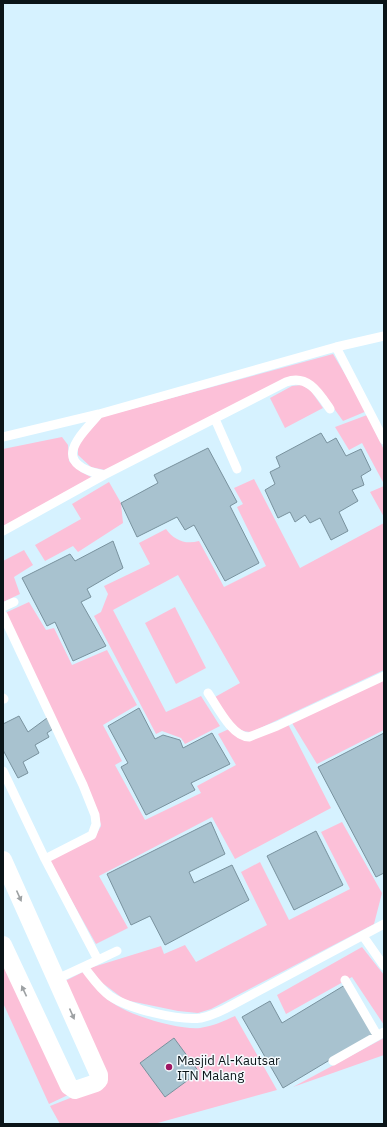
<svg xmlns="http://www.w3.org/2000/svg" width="387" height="1127" viewBox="0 0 387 1127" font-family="'IBM Plex Sans',sans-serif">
<rect width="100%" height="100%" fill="#d6f2ff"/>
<path fill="#fcc0d8" d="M333,354L367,411L343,421L320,389L298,376L105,470L91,467L78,455V444L102,417Z
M302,385L311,391L323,408L285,428L270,398L292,386Z
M367,415L384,450V484L362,443L349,450L335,427Z
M62,437L68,445L69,461L81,472L93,478L3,528V449Z
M254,479L300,568L384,523V670L252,732C231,732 226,714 215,697L240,683L178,575L113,610L166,712L201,696L220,726L185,744L181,738L162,731L156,734L94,616L101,612L108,594L104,586L150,564L139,543L166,529C174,540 185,545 199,541L224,587L266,566L237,507L243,504L234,488Z
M109,482L121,503L123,523L78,552L73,546L45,561L35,545L81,519L72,504Z
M384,486V517L370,492Z
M24,550L33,565L14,577L20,594L3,602V561Z
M29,602L46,630L54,628L72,665L107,650L137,705L103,725L122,761L115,765L145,820L201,793L197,786L236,765L218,734L229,729L240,739L288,724L331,808L235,859L212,817L99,876L128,928L96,944L49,860L94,839L101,826L98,812L5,613Z
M175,607L206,668L176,684L145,623Z
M384,680V730L317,764L292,723Z
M342,822L382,893L374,924L211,1009L198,1013L178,1011L125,1000L101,982L90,968L161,946L164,954L185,945L196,962L267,925L241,872L260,862L289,920L350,889L321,832Z
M362,947L384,975V1025L352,977L286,1014L277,995Z
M3,955L68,1095L49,1104L3,1003Z
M83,972C91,980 97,990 105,997C122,1014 177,1030 200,1028C213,1026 224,1021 235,1016L277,1090L154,1124H60L50,1106L103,1085L63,982Z
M384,1038V1055L293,1087Z"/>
<path fill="#a8c2cf" stroke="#79929e" d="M321,433L327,443L336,438L346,456L361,449L371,470L361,476L364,485L352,490L358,501L339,512L348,531L331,540L320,518L310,523L305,515L295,522L290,512L278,518L265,490L275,484L270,472L280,467L276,457Z
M208,448L237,502L230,506L259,563L225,581L194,525L185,530L177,517L137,537L121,503L158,483L154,475Z
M113,541L123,568L87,589L91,597L81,602L106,646L73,661L55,622L47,626L22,578L70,554L75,561Z
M139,708L155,739L163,735L180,740L183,748L212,733L230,764L191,783L195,790L146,815L121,767L128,763L108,726Z
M19,716L28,732L47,718L53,729L47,733L49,737L35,745L39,753L23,762L28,773L18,778L3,750V724Z
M384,733V873L376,877L318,767Z
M211,822L225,854L189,872L194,883L232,865L249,900L165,945L150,916L131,925L107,874Z
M316,831L343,885L294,910L267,856Z
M345,985L373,1034L283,1088L242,1017L270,1001L282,1023Z
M174,1038L199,1072L165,1097L140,1063Z"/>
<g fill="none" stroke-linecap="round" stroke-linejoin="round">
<path stroke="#fff" stroke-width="9" d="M336,347L384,440
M99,414C76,440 51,464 104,475
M215,419L237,469
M3,437L99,414L336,347L384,336
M3,531L104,475L286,382C308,374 319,393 330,409
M3,607L14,602
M3,615L83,785L95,815L96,824L92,835L45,859
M208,693C217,706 232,737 249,737L277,726L384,676
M3,698L4,699
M3,771L45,859L98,960L57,979
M363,936L384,966
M98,960L117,951
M84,967C92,977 99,988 110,996C129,1009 179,1021 201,1018C210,1016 217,1013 225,1009L384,924
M345,980L377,1035
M333,1061L384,1032"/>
<path stroke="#fff" stroke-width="18" d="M3,860L99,1075V1080L96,1083L75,1090L69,1086L3,945"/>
</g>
<defs><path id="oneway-solid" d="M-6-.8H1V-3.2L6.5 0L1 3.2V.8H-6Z"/></defs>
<g fill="#9da1a3">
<use href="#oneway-solid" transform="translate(19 896) rotate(66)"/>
<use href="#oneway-solid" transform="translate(24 991) rotate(-115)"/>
<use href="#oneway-solid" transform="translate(72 1014) rotate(66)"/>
</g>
<circle fill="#9f1663" stroke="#f5fbfe" stroke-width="1.5" cx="169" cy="1067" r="4"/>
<g text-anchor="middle" stroke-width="3" stroke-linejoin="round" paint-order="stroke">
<g font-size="13" fill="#0a1418" stroke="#f5fbfe" text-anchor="start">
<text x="177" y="1065">Masjid Al-Kautsar<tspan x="177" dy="15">ITN Malang</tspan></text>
</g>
</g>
<rect width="387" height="1127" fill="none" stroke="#0a1418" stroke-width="8"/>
</svg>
